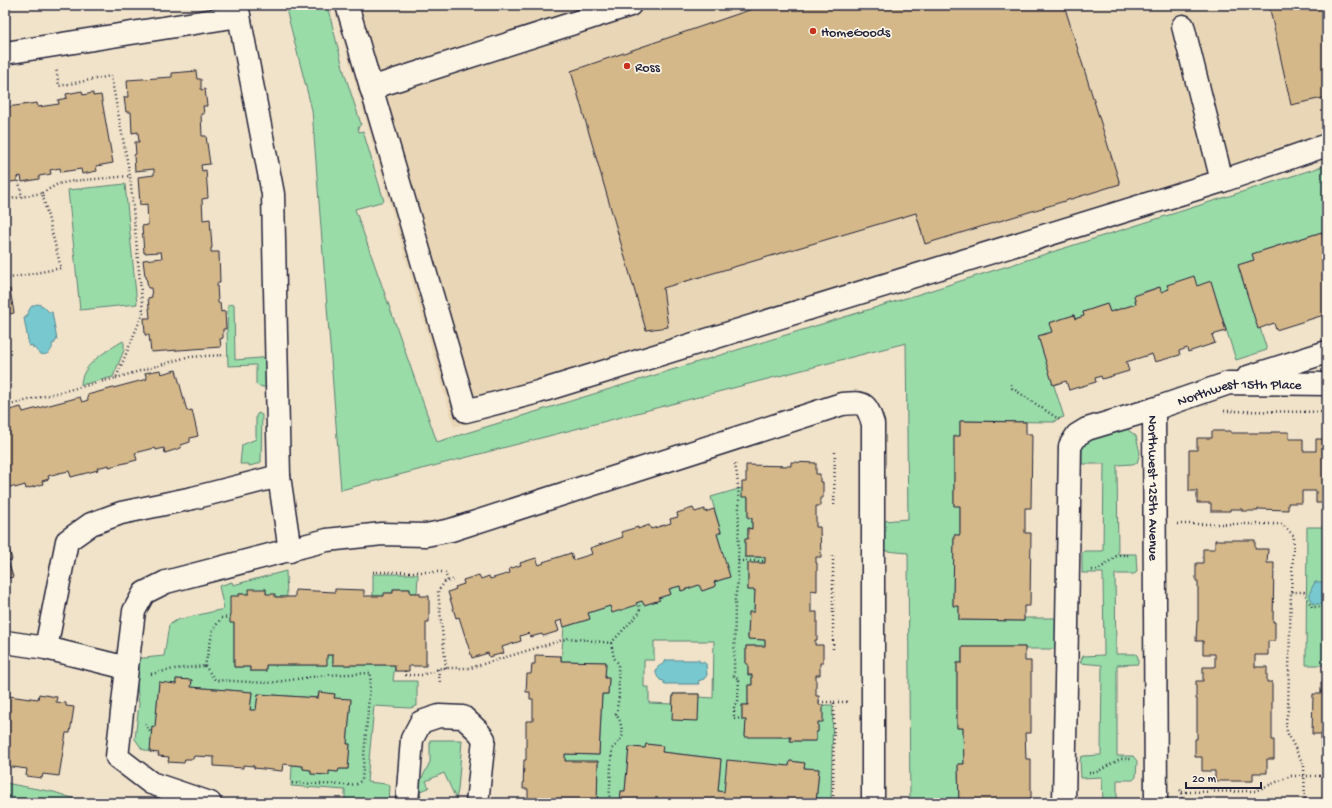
<svg xmlns="http://www.w3.org/2000/svg" width="1332" height="808" viewBox="0 0 1332 808" font-family="'Gochi Hand',sans-serif">
<rect width="100%" height="100%" fill="#f0e3c9"/>
<filter id="ink" filterUnits="userSpaceOnUse"><feTurbulence type="fractalNoise" baseFrequency=".025" numOctaves="2"/><feDisplacementMap in="SourceGraphic" scale="8" xChannelSelector="R" yChannelSelector="G"/><feConvolveMatrix kernelMatrix="1 2 1 2 8 2 1 2 1" color-interpolation-filters="sRGB"/></filter>
<g filter="url(#ink)">
<path fill="#e8d6b6" d="M333,5H1327V154L454,427Z"/>
<path fill="#99dca8" stroke="#5e7f72" fill-rule="evenodd" d="M285,5H327L345,75L361,124L358,128L359,132L363,131L384,201L355,209L437,442L913,296L1327,165V236L1323,238L1322,232L1252,254L1254,260L1238,265L1258,328H1260L1267,350L1236,360L1211,282L1197,286L1167,285L1169,289L1161,292L1159,287L1134,295L1136,304L1110,312L1107,304L1083,312L1084,316L1075,319L1074,315L1049,323L1052,332L1038,336L1064,417L1055,420V422L960,421V436L954,437V505L960,506V535H954L953,605L959,606V620L1024,621V618H1057V649H1025V647H962V663H957V728H963L964,764H958L959,803H910L908,553L886,551C880,542 876,530 884,521L908,519L906,343L341,490L312,110Z
M125,184L137,304L80,310L68,190Z
M234,304L235,360L273,357L269,388L258,386L256,384V365L228,366L227,330L228,305Z
M123,341L124,343V350L113,377L81,385C81,364 107,351 123,341Z
M258,413L262,415L261,462L258,464L249,466V464H240L242,445L256,439V416Z
M1117,425L1127,429L1136,436L1140,453L1137,463L1132,464L1117,465L1118,554H1136L1137,572L1134,574H1115L1116,654H1136L1138,657V664L1117,665V756H1133L1137,761L1136,777L1133,780H1117V803H1103L1102,777L1081,778L1080,760L1081,757L1084,756L1101,755L1102,665L1080,663L1083,656L1104,655L1103,573H1082V554L1084,551H1103L1104,464H1082V446L1090,434Z
M742,488L748,497V517L752,518V529L748,528V539L745,540V557H765V563L748,564V590H755L754,612H749L748,639L765,640V646H746V664H748V675H752V685H748V705H742V720H746L745,736L791,737V741H816V732L818,731V722L823,705H833L831,803H816L819,769L804,768V763L790,761L789,766L724,792L718,791L721,759L662,752V746L646,744L645,748L629,747L625,791H621L620,803H597L598,762L565,761V754L599,755L602,694H608L609,679L605,678L606,662L561,661L564,627L590,619L588,613L610,606L637,605L636,603L642,601L644,605L659,600L658,598L671,594L669,589L680,586L681,591L699,585L702,591L716,586L714,582L730,577L717,534L721,532L711,497ZM654,641H714L713,698L699,697V694H673L672,704L649,703V687H644V660H654Z
M1307,527H1327V665H1306Z
M286,571L287,597H275L266,594V589L249,594H239L234,623V667H250V671H266V665H326L327,655H333V665H395L393,681H417V706L410,708L374,706L367,782L387,784L390,786L389,803H345V790L291,786L292,765L303,766V769L311,770V774L328,775L329,771L338,772L339,769H348L350,744H347L351,700L334,698L335,694L319,692L318,698L258,694L256,710H250L252,692L191,687L192,680L176,679V684L159,683L155,727H152L150,752L142,749L135,739L139,704L134,659L164,656L169,625L177,620L224,609L219,586L232,582L233,585Z
M373,574H418L417,593H410V589H393V593H385L384,596H373Z
M430,740H462L458,790L456,799L444,773L426,781L429,788L420,791L422,803H416L417,788L430,762Z
M5,783L54,792L87,803H5Z"/>
<path fill="#78c9cf" stroke="#568694" d="M38,304L43,306L49,312H52L57,340L55,341V343L52,344C54,350 46,358 39,353C38,353 35,348 34,348H33L32,345L29,346L24,318L27,317L26,315H28C29,308 31,305 38,304Z
M1315,582H1327V604H1314C1307,594 1310,592 1315,582Z
M665,660H699V662H703L706,664L707,675L704,679L698,681L699,684H664V681L660,680C653,672 655,667 665,663Z"/>
<path fill="#d4b889" stroke="#22223b" d="M764,5H1064L1120,184L925,244L916,213L663,288L668,327L646,330L571,71Z
M1269,5H1327V97L1291,105Z
M196,71L197,79H201V90L205,89L207,106H203L204,114H201L202,136H206L210,164L201,165L202,171L206,170L208,198L202,199L203,220L210,219L212,248H211V252H219L220,283H217L218,303H220L221,312L225,311L226,329H223V338L220,339L221,347L151,352L149,335H145L144,318H150L148,298L152,297L151,288H148L146,276H145L143,260L162,258L161,252L144,253L142,226L148,225L147,204L140,205L138,177L154,175V169L135,171L134,155L136,154L135,142H139L138,132L132,133L131,112H126L124,97H128L127,80L172,77V73Z
M82,91L83,95L93,93V96L101,95L113,163L96,166L97,171L82,174L81,169L61,172L60,168L50,170L51,174L39,176V179L22,182L21,176L17,177V181L5,183V115L8,114L7,107L37,103L38,107L59,104L58,100L67,98L66,94Z
M1322,232L1323,238L1327,236V314L1276,330L1274,323L1258,329L1238,265L1254,260L1252,254Z
M1194,276L1197,286L1211,281L1226,331L1212,335L1215,343L1188,352L1187,348L1179,351L1180,355L1155,362L1152,354L1126,362L1129,371L1102,379L1101,376L1095,378L1096,382L1069,390L1066,381L1053,385L1038,336L1052,332L1049,323L1074,315L1075,319L1084,316L1083,312L1107,304L1110,312L1136,304L1134,296L1160,287L1161,292L1169,289L1167,285Z
M10,289L14,313L5,315V290Z
M160,370L161,374L176,370L187,411L192,410L198,436L190,438V442L181,445V448L165,453L164,448L156,450L155,448L135,453L137,460L109,467V465L97,468L98,470L71,477L69,471L59,473L48,476L49,479L42,481L43,484L26,489L25,485L15,488L14,486L6,488L5,484V415H7L6,411L21,407L23,412L80,397L82,402L88,400L87,395L147,379L145,373Z
M960,421L1026,422V434H1032L1031,508H1025V533H1031L1030,606H1024V621L959,620V606H953L954,535H960V506H954V436H960Z
M1212,431H1231V433H1271V432H1289V439H1303V451H1316V439H1327V503H1316V491H1302V503H1288V510L1258,509V511H1242V509H1230V511H1211V503H1197V491H1189V450H1197V438H1212Z
M791,462L816,463V474H820V482H823V498H820V506H816V527H820L821,557H816V563H817V591L811,590V612H817V640H815V645H823V663H820V675H816V696H819V705H823V722H818V732H816V741H790L791,737H745L746,720H742V705H748V685H752V675H748V664H746V646H765V640L748,639L749,612H754L755,590H748V563H765V557H745V539H748V528L752,529V518H748V497H742V482H746V465L791,466Z
M693,508L695,512L705,509V512L714,509L721,532L717,534L730,577L714,582L716,586L702,591L699,585L681,591L680,586L669,589L671,594L658,598L660,600L644,605L642,601L636,603L637,605L612,613L610,606L588,613L590,619L564,627L562,620L556,622L559,631L543,636L542,634L530,637L529,633L520,636L521,641L502,647L504,653L489,657L488,653L472,658L459,617L456,618L448,592L456,589L455,587L464,584L463,580L479,575L481,579L489,576L490,579L510,573L509,569L521,565L520,563L536,558L539,565L544,563L543,562L571,553L573,560L592,554L590,548L623,537L621,532L638,527V529L649,525L651,529L671,523L670,519L678,517L677,513Z
M1215,540H1255V549H1268L1267,563H1274L1273,622H1275V641H1268V655H1255V667H1267V682H1272V740H1274V759H1267V773H1253V781H1215V771H1202V757H1195V739H1197V699H1196V681H1203V667H1215V654H1203V641H1196L1197,621H1198V581H1196V563H1203V549H1215Z
M8,545L12,560L8,561L13,577L5,579V546Z
M249,589H266V594H275V597H295V590L335,592V589L364,590V596H384V593H393V589H410V593H420V596H429V622H426V666H409V671H395V665H333V655H327V665H266V671H250V667H234V623H230V596H239V594H249Z
M962,647H1025V661H1031V733H1025L1026,759H1031V803H959L958,764H964L963,728H957V663H962Z
M535,655L561,656V661L606,662L605,678H609L608,694H602L599,755L565,754V761H598L597,803H528V789H523L524,760H526V721H533V699H530V692H526L527,674H531L532,664H535Z
M176,679L192,680L191,687L252,692L250,710H256L258,694L318,698L319,692L335,694L334,698L351,699L347,744H350L348,769H339L338,772L329,771V775L311,774V770L303,769V766L283,764L282,771L254,768V766L243,765V768L214,766V757L194,756L193,759H185L184,763L168,762L169,757L158,756L159,753L150,752L152,726L155,727L159,682L176,684Z
M1321,682H1327V747H1321V734H1312L1313,694H1321Z
M5,688L10,689L9,696L30,699V698L38,699L39,694L57,697L56,702L66,703V706L74,707L70,733H66L59,776L43,774L42,778L26,776L27,769L5,766Z
M673,694H699L698,721L672,720Z
M646,744L663,746L662,752L721,759L718,791L724,792L727,760L789,766L790,761L805,763L804,768L819,769L816,803H620L621,791H625L629,747L645,748Z"/>
<g fill="none" stroke-linecap="round" stroke-linejoin="round">
<defs>
<g id="minor">
<path d="M347,5L466,411L538,392L1222,181L1327,145"/>
<path d="M1183,26L1222,181"/>
<path d="M5,53L239,16"/>
<path d="M371,88L630,5"/>
<path d="M1248,377L1327,352"/>
<path id="s1" d="M1154,409L1156,803"/>
<path d="M279,476L290,551"/>
<path d="M5,642L46,648L127,668L117,757L151,783L210,803"/>
<path d="M46,648L67,541L91,524L121,513L193,498L279,476L273,194L237,5"/>
<path d="M127,668L134,611L144,593L166,582L327,540L382,534L426,535L451,530L842,404C864,402 866,402 873,424V803"/>
<path d="M407,803L412,739L421,722L439,716L463,717L478,731L484,739L477,803"/>
<path id="s2" d="M1064,803L1070,446L1077,435L1087,429L1154,409L1229,383L1327,384"/>
</g>
</defs>
<use href="#minor" stroke="#22223b" stroke-width="25"/>
<path stroke="#22223b" stroke-width="2.5" stroke-dasharray="1 3" stroke-linecap="butt" d="M18,177L22,197
M42,193L58,184L73,181L130,176L111,76L59,86L56,68
M5,200L42,193L61,268L5,279
M116,378L187,357L225,355
M1011,384L1012,388L1060,420
M5,406L116,378L143,313L130,176
M1224,411L1327,412
M735,464L737,475L739,498L738,580L735,600L734,677L739,679L738,701L734,708V719L742,718
M834,505L835,450
M1177,524H1282L1294,536L1291,592
M738,561H765
M1092,570H1098L1118,555H1130
M373,572H445L448,581
M230,617L221,618L213,630L205,666L215,680L268,683L326,675L371,673L362,780L357,784L347,785L291,783
M611,643L640,612L639,604
M833,649V555
M446,668L438,591L445,582L453,580
M438,669L440,682
M405,671V675H422L441,668H470L569,638L611,643L614,658L618,663L619,696L616,714L620,721L623,735L618,743L612,749L609,803
M151,674L174,669L205,666
M819,702H834L833,803
M834,702H850
M145,724L151,733
M1089,773H1095L1120,759H1132
M1180,790L1182,792V803
M1182,792L1255,791L1291,776H1327
M5,800L21,803
M1305,803L1304,766L1287,732L1286,720L1288,710L1291,592H1304L1312,607H1327"/>
<use href="#minor" stroke="#fcf5e5" stroke-width="22"/>
</g>
</g>
<g fill="#c8321e" stroke="#fcf5e5" stroke-width="1.5">
<circle cx="813" cy="31" r="4"/>
<circle cx="627" cy="66" r="4"/>
</g>
<g text-anchor="middle" stroke-width="3.5" stroke-linejoin="round" paint-order="stroke">
<g font-size="14" fill="#22223b" stroke="#fcf5e5" text-anchor="start">
<text x="821" y="36">HomeGoods</text>
<text x="635" y="71">Ross</text>
</g>
<g font-size="14" fill="#22223b" stroke="#fcf5e5">
<text dy="5" stroke="none"><textPath href="#s2" startOffset="540">Northwest 15th Place</textPath></text>
<text dy="5" stroke="none"><textPath href="#s1" startOffset="79">Northwest 125th Avenue</textPath></text>
</g>
</g>
<rect width="1332" height="808" fill="none" stroke="#fcf5e5" stroke-width="20"/>
<rect x="10" y="10" width="1312" height="788" fill="none" stroke="#22223b" stroke-width="1.5" filter="url(#ink)"/>
<path d="M1186 782v6h75v-6" fill="none" stroke="#22223b" stroke-width="2"/>
<text x="1192" y="782" font-size="12" fill="#22223b" stroke="#fcf5e5" stroke-width="3" paint-order="stroke">20 m</text>
</svg>
